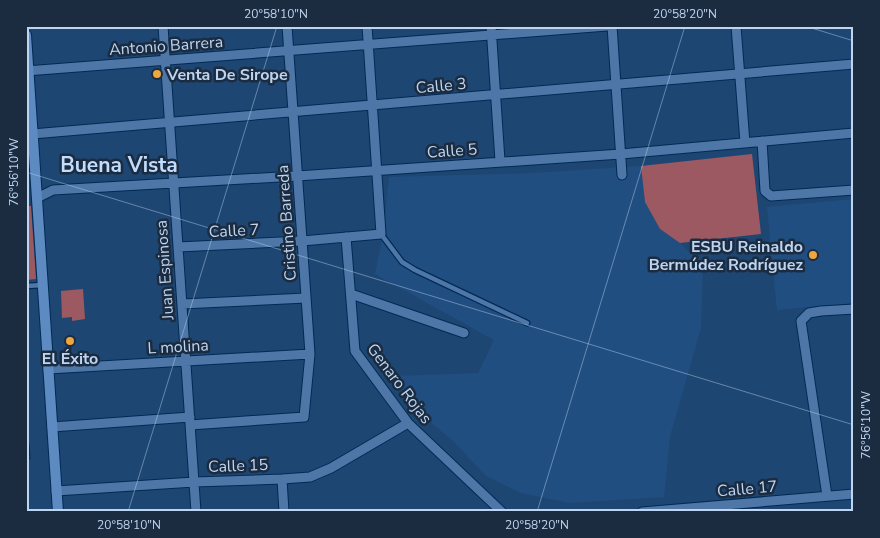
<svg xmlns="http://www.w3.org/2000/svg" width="880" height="538" viewBox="0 0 880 538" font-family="'Nunito Sans',sans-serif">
<rect width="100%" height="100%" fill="#1e4672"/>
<path fill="#214e81" d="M641,166L645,202L660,229L680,243L703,266L701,328L670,436L664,497L569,503L521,493L486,476L453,441L427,419L391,376L478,373L494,340L375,274L383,235L389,177L533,173Z
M854,199V303L777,310L767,207Z"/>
<path fill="#9d5961" d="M752,154L761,234L680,243L660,229L645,202L641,166Z
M26,206H31L36,279L26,280Z
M83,289L85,319L72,321V317L62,318L61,291Z"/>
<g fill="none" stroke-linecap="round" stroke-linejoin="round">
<defs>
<path id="lane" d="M381,234L402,262L415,270L527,323
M26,286L43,285
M26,444L27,457"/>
<path id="street" d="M163,26L196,512
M491,26L500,161
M612,26L622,175
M736,26L745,143
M26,71L607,26
M32,134L854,64
M762,141L765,191L771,196L854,190
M37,198L53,190L297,176L621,154L854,133
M346,237L355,351L408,423L502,512
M178,247L302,241L381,234L367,26
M351,294L464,333
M182,304L306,298
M48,369L310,354
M190,425L304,417L310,354L287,26
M52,427L190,417
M282,479L284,512
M56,491L194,482L282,479L310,477L331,468L408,423
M827,496L801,321L809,313L821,311L854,309
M642,512L854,494"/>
<path id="secondary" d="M26,35L58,512"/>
</defs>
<use href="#lane" stroke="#012b55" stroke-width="7"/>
<use href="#street" stroke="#012b55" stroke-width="11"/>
<use href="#secondary" stroke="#012b55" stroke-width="12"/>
<use href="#lane" stroke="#4e77a7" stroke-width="4.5"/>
<use href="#street" stroke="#4e77a7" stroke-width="9"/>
<use href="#secondary" stroke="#5d8bc1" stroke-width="10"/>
</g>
<path fill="none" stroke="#bed4ef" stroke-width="1" stroke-opacity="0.45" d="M805,26L854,41M26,172L854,425M128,512L277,26M537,512L685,26"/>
<g fill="#eea73d" stroke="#1b2c41" stroke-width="2">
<circle cx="157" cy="74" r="5"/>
<circle cx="813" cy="255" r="5"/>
<circle cx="70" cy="341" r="5"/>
</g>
<g text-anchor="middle" stroke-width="5" stroke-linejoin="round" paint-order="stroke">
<g font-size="16" fill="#bed4ef" stroke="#1b2c41">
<text transform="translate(166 45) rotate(-4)" y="6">Antonio Barrera</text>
<text transform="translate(441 85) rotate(-5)" y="6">Calle 3</text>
<text transform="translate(452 150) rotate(-4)" y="6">Calle 5</text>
<text transform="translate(286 223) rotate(-94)" y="6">Cristino Barreda</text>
<text transform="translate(234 230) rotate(-3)" y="6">Calle 7</text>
<text transform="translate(164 270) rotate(-94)" y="6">Juan Espinosa</text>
<text transform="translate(178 346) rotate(-3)" y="6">L molina</text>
<text transform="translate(400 383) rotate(53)" y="6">Genaro Rojas</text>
<text transform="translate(238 465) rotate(-2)" y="6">Calle 15</text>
<text transform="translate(747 488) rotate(-5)" y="6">Calle 17</text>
</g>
<g font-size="16" font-weight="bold" fill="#bed4ef" stroke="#1b2c41" text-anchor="start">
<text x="167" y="80">Venta De Sirope</text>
<text x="803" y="252" text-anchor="end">ESBU Reinaldo<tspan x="803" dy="18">Bermúdez Rodríguez</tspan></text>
<text x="70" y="364" text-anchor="middle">El Éxito</text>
</g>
<g font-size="21" font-weight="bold" fill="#c1dcfc" stroke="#1b2c41">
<text x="119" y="172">Buena Vista</text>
</g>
</g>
<rect width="880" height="538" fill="none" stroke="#1b2c41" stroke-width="55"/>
<rect x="28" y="28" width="824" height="482" fill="none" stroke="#bed4ef" stroke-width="2"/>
<g font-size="12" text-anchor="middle" fill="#bed4ef">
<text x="276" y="18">20°58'10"N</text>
<text x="685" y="18">20°58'20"N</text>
<text transform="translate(14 172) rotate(-90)" y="4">76°56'10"W</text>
<text transform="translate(866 425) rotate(-90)" y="4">76°56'10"W</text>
<text x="129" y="529">20°58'10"N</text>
<text x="537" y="529">20°58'20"N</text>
</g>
</svg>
